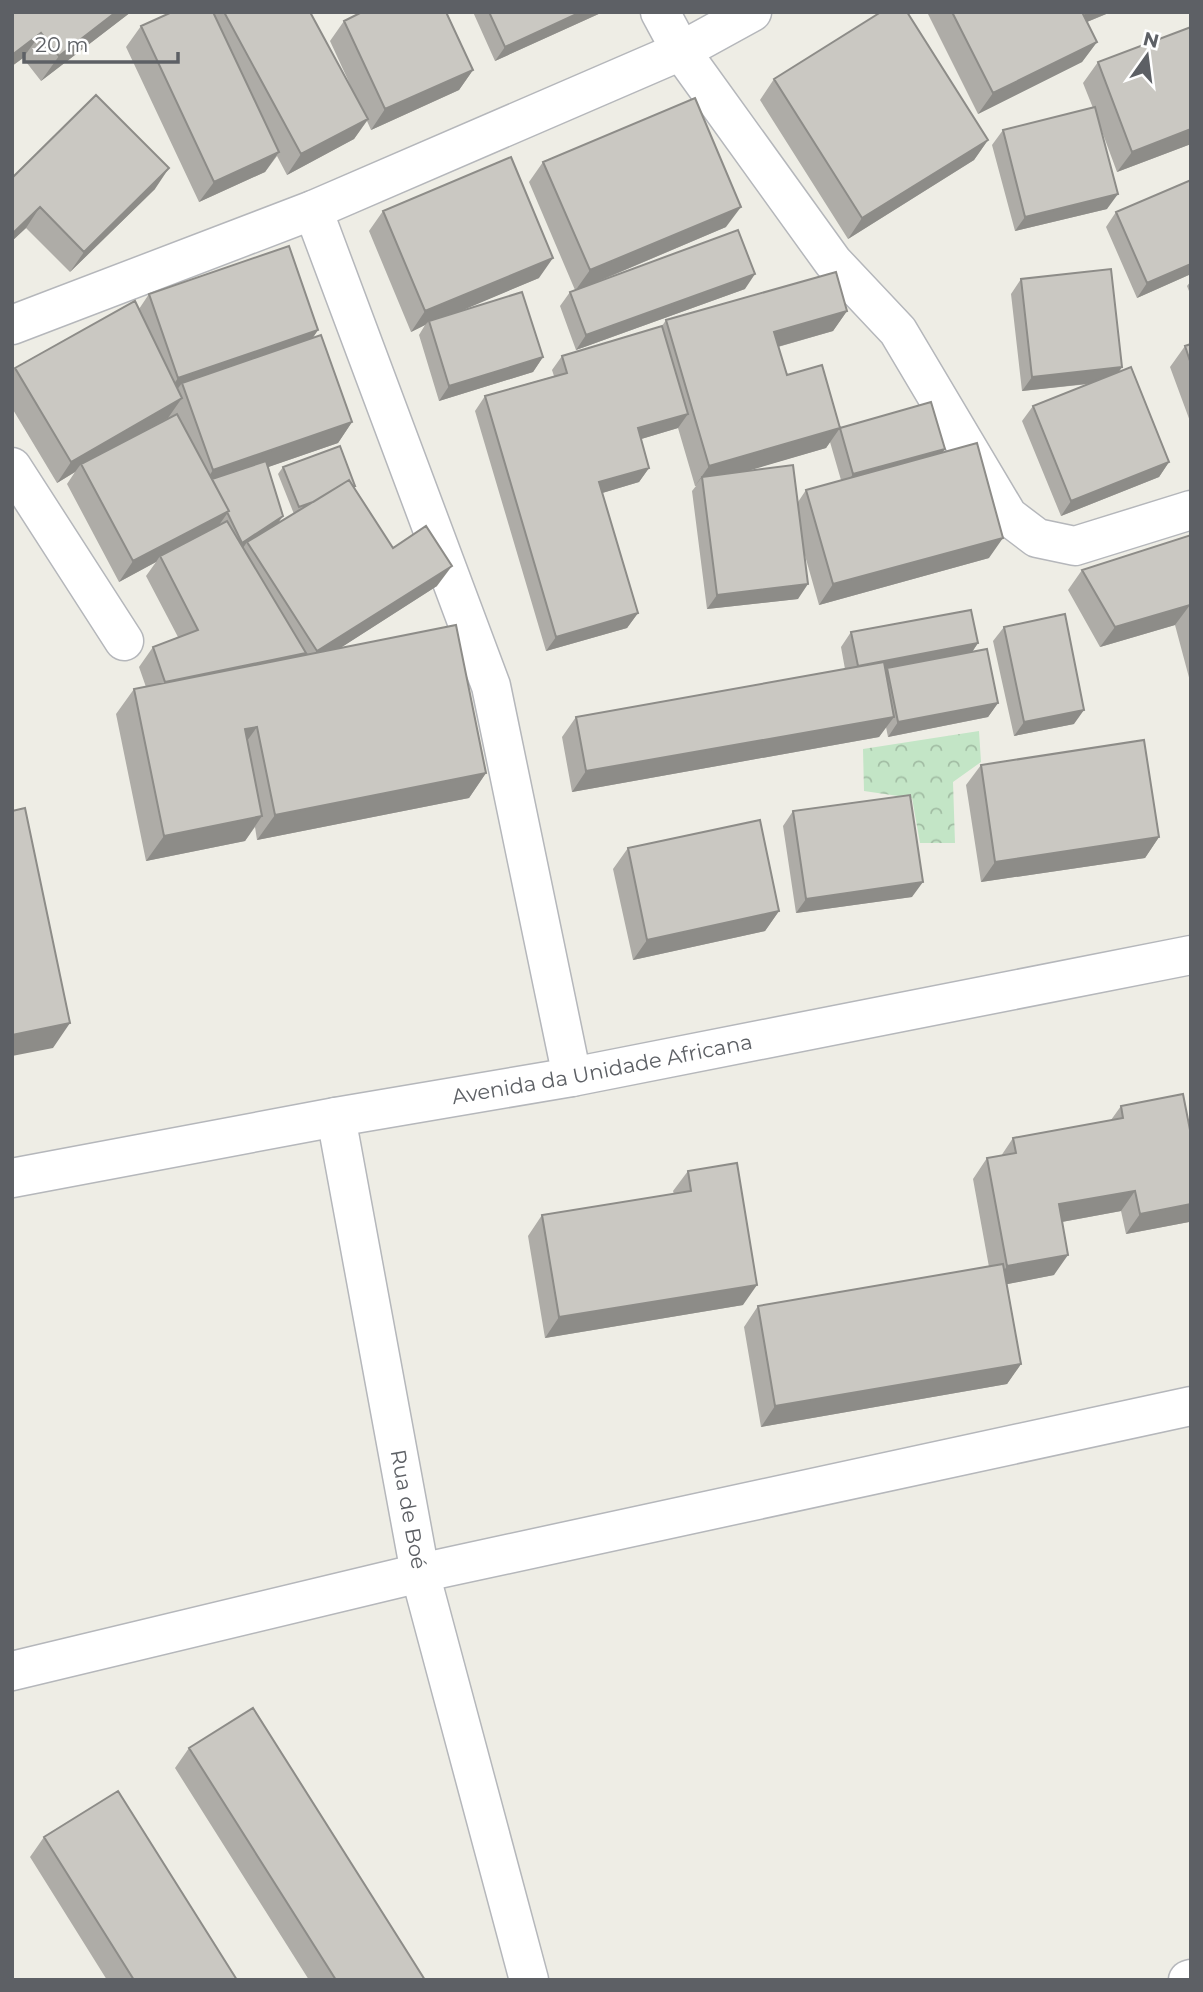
<svg xmlns="http://www.w3.org/2000/svg" width="1203" height="1992" viewBox="0 0 1203 1992" font-family="Montserrat,sans-serif">
<defs>
<pattern id="forest-crowns" width="20" height="18" patternUnits="userSpaceOnUse" patternTransform="scale(1.75)"><rect width="20" height="18" fill="#c3e5c6"/><path d="M2 6a3 3 0 1 1 6 0M12 15a3 3 0 1 1 6 0" fill="none" stroke="#a2bda4"/></pattern>
</defs>
<rect width="100%" height="100%" fill="#eeede5"/>
<path fill="url(#forest-crowns)" d="M979,731L981,762L953,782L955,843H920L912,798L864,791L863,749Z"/>
<g fill="none" stroke-linecap="round" stroke-linejoin="round">
<defs>
<g id="minor">
<path d="M660,12L681,51L833,262L898,331L1008,516L1037,538L1075,546L1191,510"/>
<path d="M313,210L491,686L572,1077"/>
<path d="M12,325L313,210L681,51L752,12"/>
<path d="M12,467L124,641"/>
<path id="s1" d="M336,1117L420,1573L529,1980"/>
<path id="s2" d="M12,1178L336,1117L572,1077L1191,955"/>
<path d="M12,1671L420,1573L1191,1406"/>
<path d="M1188,1980L1191,1979"/>
</g>
</defs>
<use href="#minor" stroke="#b5b7bb" stroke-width="41"/>
<use href="#minor" stroke="#fff" stroke-width="38"/>
</g>
<path fill="#aeaca7" fill-rule="evenodd" d="M12,12H131L41,81L23,58L12,66Z
M172,12H310L354,93L330,41L344,21L359,14L358,12H449L447,13L473,70L459,90L371,130L367,121L354,139L287,175L277,156L265,172L199,202L126,47L141,26Z
M473,12H603L495,61Z
M927,12H1111L1087,22L1097,42L1082,62L978,114Z
M1098,62L1191,144L1117,172L1100,126L1107,209L1015,231L992,145L1003,130L1093,108L1083,83Z
M774,79L988,140L974,160L848,239L760,100Z
M543,162L726,227L590,285L745,289L576,350L560,306L570,292L575,290L529,182Z
M12,178L155,189L70,272L26,228L12,241Z
M1191,180V274L1137,298L1106,227L1116,212Z
M383,211L539,278L459,311L543,357L533,372L439,401L419,335L425,325L411,332L369,231Z
M1021,279L1122,367L1119,372L1169,462L1159,477L1061,516L1022,421L1033,406L1089,384L1022,391L1011,294Z
M1191,281V296L1187,286Z
M149,294L318,330L313,337L352,422L338,443L268,467L278,524L294,514L278,474L283,467L354,487L393,548L437,586L340,648L486,773L469,798L257,840L255,827L245,841L146,861L116,714L134,689L146,687L139,667L153,647L178,637L146,576L156,562L119,582L67,484L75,472L57,483L12,408V372L15,368L139,309Z
M847,311L833,331L778,347L787,375L840,428L942,453L989,558L819,605L804,552L798,599L707,609L692,491L696,486H695L678,428L641,439L649,468L639,482L602,493L638,613L627,628L546,651L475,411L485,396L554,376L552,370L562,356L662,326L666,320ZM830,442L841,480L806,490L798,502L745,471L826,448Z
M1191,344V424L1170,367L1185,346Z
M1191,535V685L1175,625L1100,647L1068,590L1082,570Z
M1004,627L1074,724L1014,736L993,641Z
M851,632L978,643L972,652L998,703L988,717L888,737L886,727L879,737L572,792L562,737L576,717L845,669L841,647Z
M981,765L1159,837L1145,858L981,882L966,785Z
M793,811L912,897L796,913L783,826Z
M628,848L779,911L765,931L633,960L613,869Z
M1121,1106L1191,1135V1220L1189,1222L1126,1234L1121,1211L1062,1222L1054,1275L1007,1284L1021,1364L1007,1384L761,1427L744,1327L758,1306L989,1267L973,1179L987,1158L1001,1156L1013,1138L1111,1120Z
M688,1171L743,1305L545,1338L528,1236L542,1215L674,1194L673,1191Z
M189,1748L425,1980H309L175,1768Z
M44,1837L237,1980H107L30,1857Z"/>
<path fill="#8d8c88" d="M116,12H131L41,81L59,56Z
M581,12H603L495,61L505,47Z
M1086,12H1111L1077,26Z
M41,33L23,58L12,66V55Z
M1097,42L1082,62L978,114L993,93Z
M473,70L459,90L371,130L385,109Z
M368,119L354,139L287,175L301,154Z
M1191,129V144L1117,172L1132,152Z
M988,140L974,160L848,239L862,218Z
M279,152L265,172L199,202L214,182Z
M169,168L155,189L70,272L84,252Z
M1118,194L1107,209L1015,231L1025,217Z
M40,207L26,228L12,241V234Z
M741,207L726,227L575,291L590,270Z
M553,258L539,278L430,324L429,321L425,325L411,332L425,311Z
M1191,264V274L1137,298L1147,283Z
M755,274L745,289L576,350L586,335Z
M847,311L833,331L759,352L774,332Z
M318,330L304,351L182,383L173,395L164,398L178,378Z
M543,357L533,372L439,401L449,386Z
M1122,367L1112,381L1022,391L1032,377Z
M182,398L168,418L81,464L75,472L57,483L71,462Z
M688,414L678,428L628,443L638,428Z
M352,422L338,443L199,491L213,470Z
M840,428L826,448L703,484L702,477L695,486L709,466Z
M945,449L935,463L843,489L853,474Z
M1169,462L1159,477L1061,516L1071,501Z
M649,468L639,482L589,497L599,482Z
M229,511L214,532L160,556L156,562L119,582L133,561Z
M283,516L273,530L247,542L241,551L231,557L242,543Z
M1003,538L989,558L819,605L833,584Z
M452,566L437,586L303,672L317,651Z
M808,584L798,599L707,609L717,595Z
M1190,605L1175,625L1100,647L1115,627Z
M638,613L627,628L546,651L556,637Z
M978,643L968,658L887,668L884,674L858,666Z
M306,653L292,673L165,682Z
M998,703L988,717L888,737L898,722Z
M1084,710L1074,724L1014,736L1024,722Z
M894,717L879,737L572,792L586,771Z
M257,727L239,752L245,729Z
M486,773L469,798L257,840L275,815Z
M262,816L245,841L146,861L164,836Z
M1159,837L1145,858L981,882L995,862Z
M923,882L912,897L796,913L806,899Z
M779,911L765,931L633,960L647,940Z
M70,1023L53,1048L12,1056V1035Z
M1135,1191L1121,1211L1045,1225L1059,1204Z
M1191,1204V1220L1189,1222L1126,1234L1140,1214Z
M1068,1255L1054,1275L993,1287L1007,1266Z
M757,1285L743,1305L545,1338L559,1317Z
M1021,1364L1007,1384L761,1427L775,1406Z"/>
<path fill="#cac8c2" stroke="#8d8c88" stroke-width="2" d="M12,12H116L59,56L41,33L12,55Z
M172,12H213L279,152L214,182L141,26Z
M224,12H310L368,119L301,154Z
M362,12H446L473,70L385,109L344,21Z
M489,12H581L505,47Z
M881,12H907L988,140L862,218L774,79Z
M952,12H1082L1097,42L993,93Z
M1191,27V129L1132,152L1098,62Z
M96,95L169,168L84,252L40,207L12,234V178Z
M695,98L741,207L590,270L543,162Z
M1095,107L1118,194L1025,217L1003,130Z
M511,157L553,258L425,311L383,211Z
M1191,180V264L1147,283L1116,212Z
M738,230L755,274L586,335L570,292Z
M289,246L318,330L178,378L149,294Z
M1111,269L1122,367L1032,377L1021,279Z
M836,272L847,311L774,332L787,375L822,365L840,428L709,466L666,320Z
M522,292L543,357L449,386L429,321Z
M135,301L182,398L71,462L15,368Z
M662,326L688,414L638,428L649,468L599,482L638,613L556,637L485,396L567,373L562,356Z
M321,335L352,422L213,470L182,383Z
M1191,344V364L1185,346Z
M1131,367L1169,462L1071,501L1033,406Z
M931,402L945,449L853,474L840,428Z
M177,414L229,511L133,561L81,464Z
M977,443L1003,538L833,584L806,490Z
M340,446L355,486H353L349,480L313,502L299,507L283,467Z
M266,461L283,516L242,543L227,512L229,511L212,479Z
M793,465L808,584L717,595L702,477Z
M349,480L393,548L426,526L452,566L317,651L247,542Z
M227,521L306,653L165,682L153,647L198,630L160,556Z
M1191,535V609L1190,605L1115,627L1082,570Z
M971,610L978,643L858,666L851,632Z
M1065,614L1084,710L1024,722L1004,627Z
M456,625L486,773L275,815L257,727L245,729L262,816L164,836L134,689Z
M987,649L998,703L898,722L887,668Z
M884,662L894,717L586,771L576,717Z
M1144,740L1159,837L995,862L981,765Z
M910,795L923,882L806,899L793,811Z
M25,808L70,1023L12,1035V811Z
M760,820L779,911L647,940L628,848Z
M1183,1094L1191,1135V1204L1140,1214L1135,1191L1059,1204L1068,1255L1007,1266L987,1158L1016,1153L1013,1138L1123,1118L1121,1106Z
M737,1163L757,1285L559,1317L542,1215L691,1191L688,1171Z
M1003,1264L1021,1364L775,1406L758,1306Z
M253,1708L425,1980H336L189,1748Z
M118,1791L237,1980H134L44,1837Z"/>
<g text-anchor="middle" stroke-width="5" stroke-linejoin="round" paint-order="stroke">
<g font-size="21" fill="#5d6065" stroke="#fff">
<text dy="7" stroke="none"><textPath href="#s2" startOffset="600">Avenida da Unidade Africana</textPath></text>
<text dy="7" stroke="none"><textPath href="#s1" startOffset="399">Rua de Boé</textPath></text>
</g>
</g>
<rect width="1203" height="1992" fill="none" stroke="#5d6065" stroke-width="28"/>
<g transform="translate(1147 56) rotate(14)" stroke="#ffffff" stroke-width="5" paint-order="stroke">
<path d="M0-5L12 26L0 18L-12 26Z" fill="#5d6065"/>
<text y="-10" font-size="19" font-weight="bold" text-anchor="middle" fill="#5d6065">N</text>
</g>
<path d="M24 52v10h154v-10" fill="none" stroke="#5d6065" stroke-width="3.5"/>
<text x="35" y="52" font-size="21" fill="#5d6065" stroke="#ffffff" stroke-width="5" paint-order="stroke">20 m</text>
</svg>
